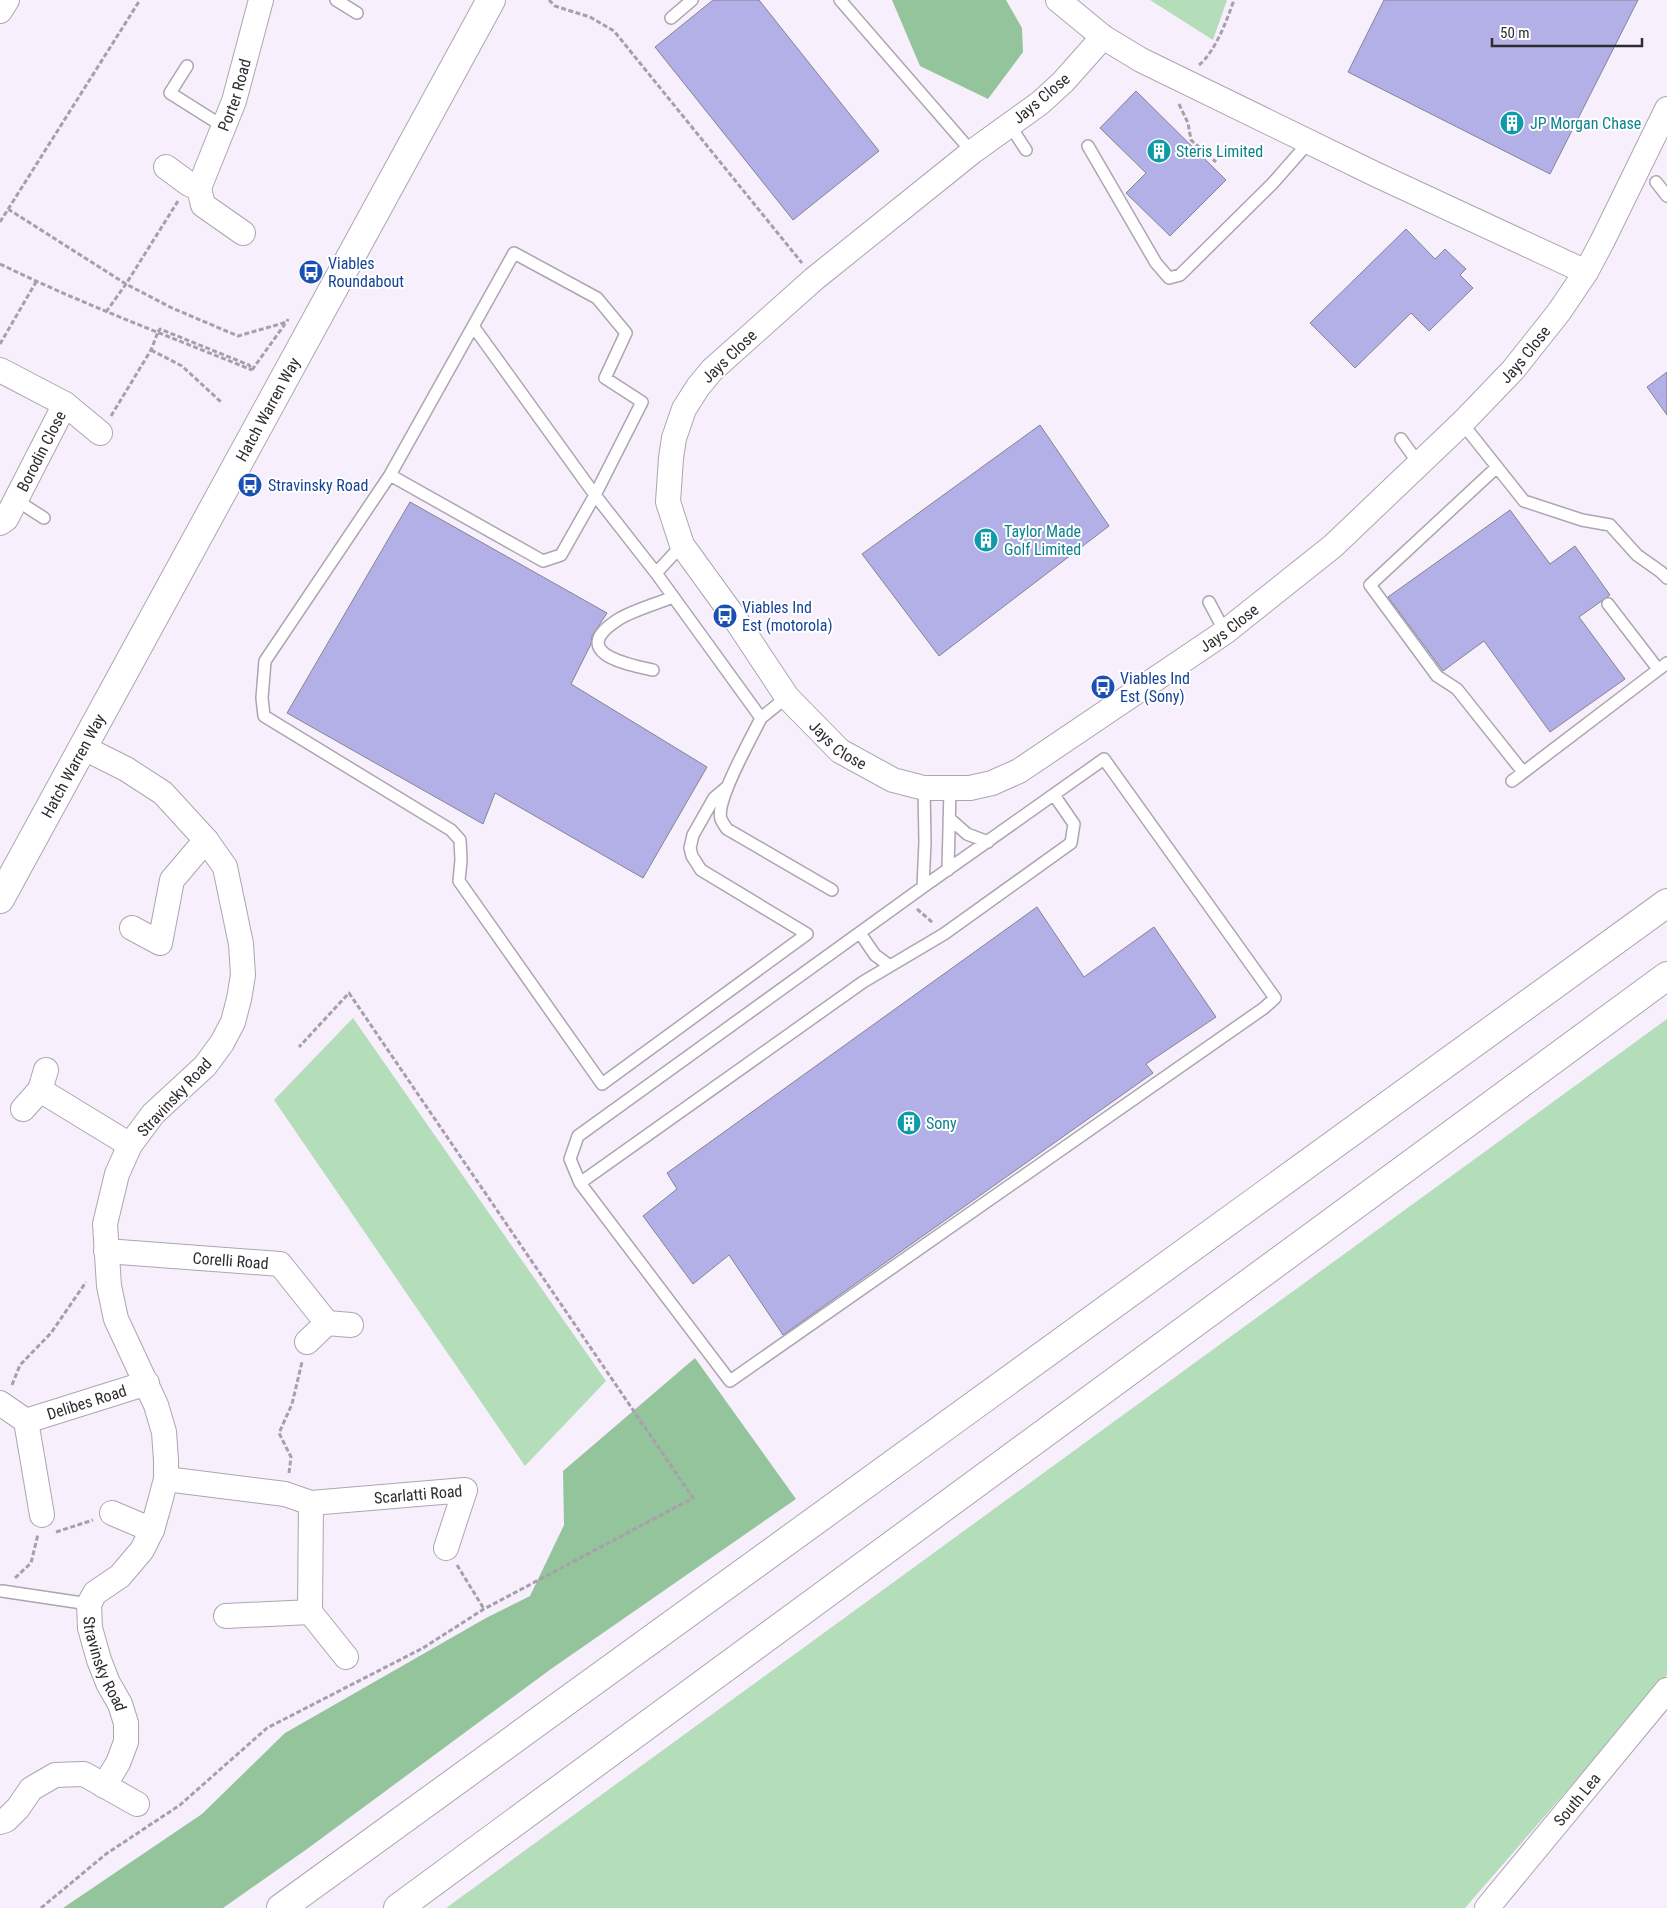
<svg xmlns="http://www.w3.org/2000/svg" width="1667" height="1908" viewBox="0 0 1667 1908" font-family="'Roboto Condensed',sans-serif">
<rect width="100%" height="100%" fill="#f8effd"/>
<path fill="#b4ddba" d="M1150,0H1227L1213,40Z
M353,1018L606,1381L525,1466L274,1100Z
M1667,1019V1675L1465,1908H446Z"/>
<path fill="#94c49c" d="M892,0H1006L1022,28L1023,52L988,99L920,66Z
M695,1358L796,1499L551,1669L307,1849L223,1908H63L202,1814L285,1733L486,1618L530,1596L564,1525L563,1471Z"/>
<path fill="#b2b0e6" stroke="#848492" d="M713,0H759L879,151L793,220L655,47Z
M1384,0H1638L1550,174L1348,72Z
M1136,91L1226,180L1170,236L1126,193L1146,173L1100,128Z
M1406,229L1435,259L1445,249L1466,269L1460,275L1473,288L1429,331L1411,313L1355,368L1310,323Z
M1667,372V415L1647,387Z
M1040,425L1109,526L939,656L862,554Z
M410,502L607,613L592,636L591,644L571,684L707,767L643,878L495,793L483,824L287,713Z
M1510,510L1550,564L1575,546L1610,595L1579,617L1625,679L1550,732L1484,641L1443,671L1388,597Z
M1037,907L1084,977L1154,927L1216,1017L1146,1064L1153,1073L783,1335L729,1255L693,1284L643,1216L677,1189L667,1173Z"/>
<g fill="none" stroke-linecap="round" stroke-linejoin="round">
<defs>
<path id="service" d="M336,0L357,13
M840,0L972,152
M671,18L692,0
M187,66L170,93L224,127
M1009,124L1026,150
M1088,146L1156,263L1169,278L1180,275L1272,184L1309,142
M1656,182L1667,196
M473,326L595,495L642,402L605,378L626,333L597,298L514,253L390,475L543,561L561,555L595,495L656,573
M1462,423L1524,501L1582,520L1610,525L1637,555L1661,572L1667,578
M1401,439L1419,464
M1497,467L1370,585L1437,676L1457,689L1523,772
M390,475L265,661L262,698L264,716L451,830L460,840L461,860L459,881L602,1084L807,934L701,870L692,856L690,848L693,835L714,798L726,788
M16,500L44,518
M682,545L656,573L761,718L787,697
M1209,602L1225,632
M1608,604L1658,669
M653,670C625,664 567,652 619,619C634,610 656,604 673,597
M761,718C752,737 715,801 721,819C722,822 725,826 727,829L832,890
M1104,759L1275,998L1264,1008L730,1381L580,1183L570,1159L578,1136L923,887Z
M1512,781L1667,663
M949,818L967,834L988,842
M948,870L950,789
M923,887L925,842L924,788
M860,933L875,955L890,966
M580,1183L863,982L944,934L1071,843L1074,824L1054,795
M2,1591L89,1604"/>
<g id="minor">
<path d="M1058,0L1103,37L1141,60L1377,175L1586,272"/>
<path d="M0,11L7,0"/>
<path id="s1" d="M1103,37L1063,82L1040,103L972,152L814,279L712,370L698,387L684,409L674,438L671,458L668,502L682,545L732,614L787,697L840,751L893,780L924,788H970L992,783L1019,771L1225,632L1333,546L1462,423L1513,370L1559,312L1586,272L1602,242L1667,109"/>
<path id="s2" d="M166,167L189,184L199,188L234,101L261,0"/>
<path d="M199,188L203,205L243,233"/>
<path d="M0,370L65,404L6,519L0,523"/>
<path d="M65,404L100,433"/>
<path id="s3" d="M84,748L126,769L163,793L206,840L225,867L241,944L243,975L239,999L233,1022L222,1043L205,1066L153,1114L130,1145L117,1174L105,1224L109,1286L116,1319L156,1405L164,1432L166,1460V1479L158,1509L152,1530L142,1550L120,1576L95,1593L89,1604L90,1628L99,1660L108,1683L120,1704L126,1723V1742L118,1763L104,1786"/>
<path d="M132,928L160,943L172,880L206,840"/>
<path d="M46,1070L40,1090L130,1145"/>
<path d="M23,1109L40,1090"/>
<path id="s4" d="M106,1251L280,1264L327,1323L307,1342"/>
<path d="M327,1323L351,1325"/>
<path id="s5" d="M0,1403L26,1421L147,1383"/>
<path d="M26,1421L42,1515"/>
<path id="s6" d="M166,1479L285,1494L311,1503L465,1490L446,1548"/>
<path d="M112,1513L152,1530"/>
<path d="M310,1612L346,1657"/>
<path d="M226,1616L310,1612L311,1503"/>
<path d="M0,1822L6,1820L18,1808L31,1789L55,1775L84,1774L137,1804"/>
<path id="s7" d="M1487,1908L1667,1690"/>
</g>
<g id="tertiary">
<path id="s8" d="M0,899L491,0"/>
</g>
<path id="motorway" d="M281,1908L1667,903
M398,1908L1667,976"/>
</defs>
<use href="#service" stroke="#ada5b2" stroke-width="14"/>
<use href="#minor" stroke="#ada5b2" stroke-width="26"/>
<use href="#tertiary" stroke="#ada5b2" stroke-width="30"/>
<use href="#motorway" stroke="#ada5b2" stroke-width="30"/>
<path stroke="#a7a0ab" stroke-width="3" stroke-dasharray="5 2.5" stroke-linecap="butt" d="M549,0L555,6L590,17L614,31L802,263
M1199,65C1215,52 1227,20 1234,0
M1179,104L1188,123L1191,140L1216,162
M8,209L126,284L172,308L238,336L287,322L288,319
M0,222L140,0
M0,264C82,304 168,336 252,370
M106,312L126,284L178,201
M158,332L160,329L249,365L252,370
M0,344L36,282
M151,350L182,366L221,402
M252,370L285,324
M111,416L151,350L158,332
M917,909L933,923
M12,1385L20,1365L51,1333L86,1282
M289,1473L291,1457L279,1433L292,1404L302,1362
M56,1532L93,1520
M457,1565L484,1609
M15,1578L31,1563L38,1534
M41,1908L106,1854L180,1805L267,1728L423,1648L484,1609L693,1498L349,993L299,1047"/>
<use href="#service" stroke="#fff" stroke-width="11"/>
<use href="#minor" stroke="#fff" stroke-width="24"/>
<use href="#tertiary" stroke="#fff" stroke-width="28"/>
<use href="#motorway" stroke="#fff" stroke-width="28"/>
</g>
<defs>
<symbol id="building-disc" viewBox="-11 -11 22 22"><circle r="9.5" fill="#0f9aa8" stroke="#fff"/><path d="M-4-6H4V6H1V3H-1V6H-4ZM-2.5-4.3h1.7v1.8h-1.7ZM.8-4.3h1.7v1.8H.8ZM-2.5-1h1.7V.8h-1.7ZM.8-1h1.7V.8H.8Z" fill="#fff"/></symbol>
<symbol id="bus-disc" viewBox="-11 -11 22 22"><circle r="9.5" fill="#1a4fb4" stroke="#fff"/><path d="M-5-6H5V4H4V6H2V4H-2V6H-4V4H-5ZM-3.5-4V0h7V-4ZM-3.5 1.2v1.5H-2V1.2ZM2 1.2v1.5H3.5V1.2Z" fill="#fff"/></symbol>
</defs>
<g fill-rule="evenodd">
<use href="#building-disc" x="1498" y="109" width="28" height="28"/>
<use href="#building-disc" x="1145" y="137" width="28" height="28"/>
<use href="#bus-disc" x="297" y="258" width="28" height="28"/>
<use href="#bus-disc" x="236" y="471" width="28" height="28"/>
<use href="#building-disc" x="972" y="526" width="28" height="28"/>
<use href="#bus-disc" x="711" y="602" width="28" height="28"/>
<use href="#bus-disc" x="1089" y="673" width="28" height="28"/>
<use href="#building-disc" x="895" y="1109" width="28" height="28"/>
</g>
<g text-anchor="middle" stroke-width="4" stroke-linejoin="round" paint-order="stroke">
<g font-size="16" fill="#2f2c31" stroke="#fff">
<text dy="6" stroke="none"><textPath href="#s2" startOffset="139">Porter Road</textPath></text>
<text transform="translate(1041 98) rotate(-40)" y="6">Jays Close</text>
<text dy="6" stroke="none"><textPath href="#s1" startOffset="1812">Jays Close</textPath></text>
<text transform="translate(729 356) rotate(-44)" y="6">Jays Close</text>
<text dy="6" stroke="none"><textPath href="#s8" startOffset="558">Hatch Warren Way</textPath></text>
<text transform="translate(41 451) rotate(-63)" y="6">Borodin Close</text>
<text dy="6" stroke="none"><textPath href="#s1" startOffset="1408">Jays Close</textPath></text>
<text dy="6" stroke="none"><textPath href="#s1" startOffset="958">Jays Close</textPath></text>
<text dy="6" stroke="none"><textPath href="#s8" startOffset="152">Hatch Warren Way</textPath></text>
<text transform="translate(174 1097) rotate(-47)" y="6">Stravinsky Road</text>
<text dy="6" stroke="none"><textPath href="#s4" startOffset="125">Corelli Road</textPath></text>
<text dy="6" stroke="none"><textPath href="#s5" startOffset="95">Delibes Road</textPath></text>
<text dy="6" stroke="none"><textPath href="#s6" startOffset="255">Scarlatti Road</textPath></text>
<text dy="6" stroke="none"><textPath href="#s3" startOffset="1071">Stravinsky Road</textPath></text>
<text dy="6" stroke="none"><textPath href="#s7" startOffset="141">South Lea</textPath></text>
</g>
<g font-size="16" fill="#0d838f" stroke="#fff" text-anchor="start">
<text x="1530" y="129">JP Morgan Chase</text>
<text x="1176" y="157">Steris Limited</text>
<text x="1004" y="537">Taylor Made<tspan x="1004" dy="18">Golf Limited</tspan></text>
<text x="926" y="1129">Sony</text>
</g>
<g font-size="16" fill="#164399" stroke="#fff" text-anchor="start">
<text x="328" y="269">Viables<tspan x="328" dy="18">Roundabout</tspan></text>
<text x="268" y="491">Stravinsky Road</text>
<text x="742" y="613">Viables Ind<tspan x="742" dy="18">Est (motorola)</tspan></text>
<text x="1120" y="684">Viables Ind<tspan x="1120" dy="18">Est (Sony)</tspan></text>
</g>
</g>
<path d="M1492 38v8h150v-8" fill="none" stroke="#2f2c31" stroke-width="2.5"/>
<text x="1500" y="38" font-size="15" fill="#2f2c31" stroke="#ffffff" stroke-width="4" paint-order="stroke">50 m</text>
</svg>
